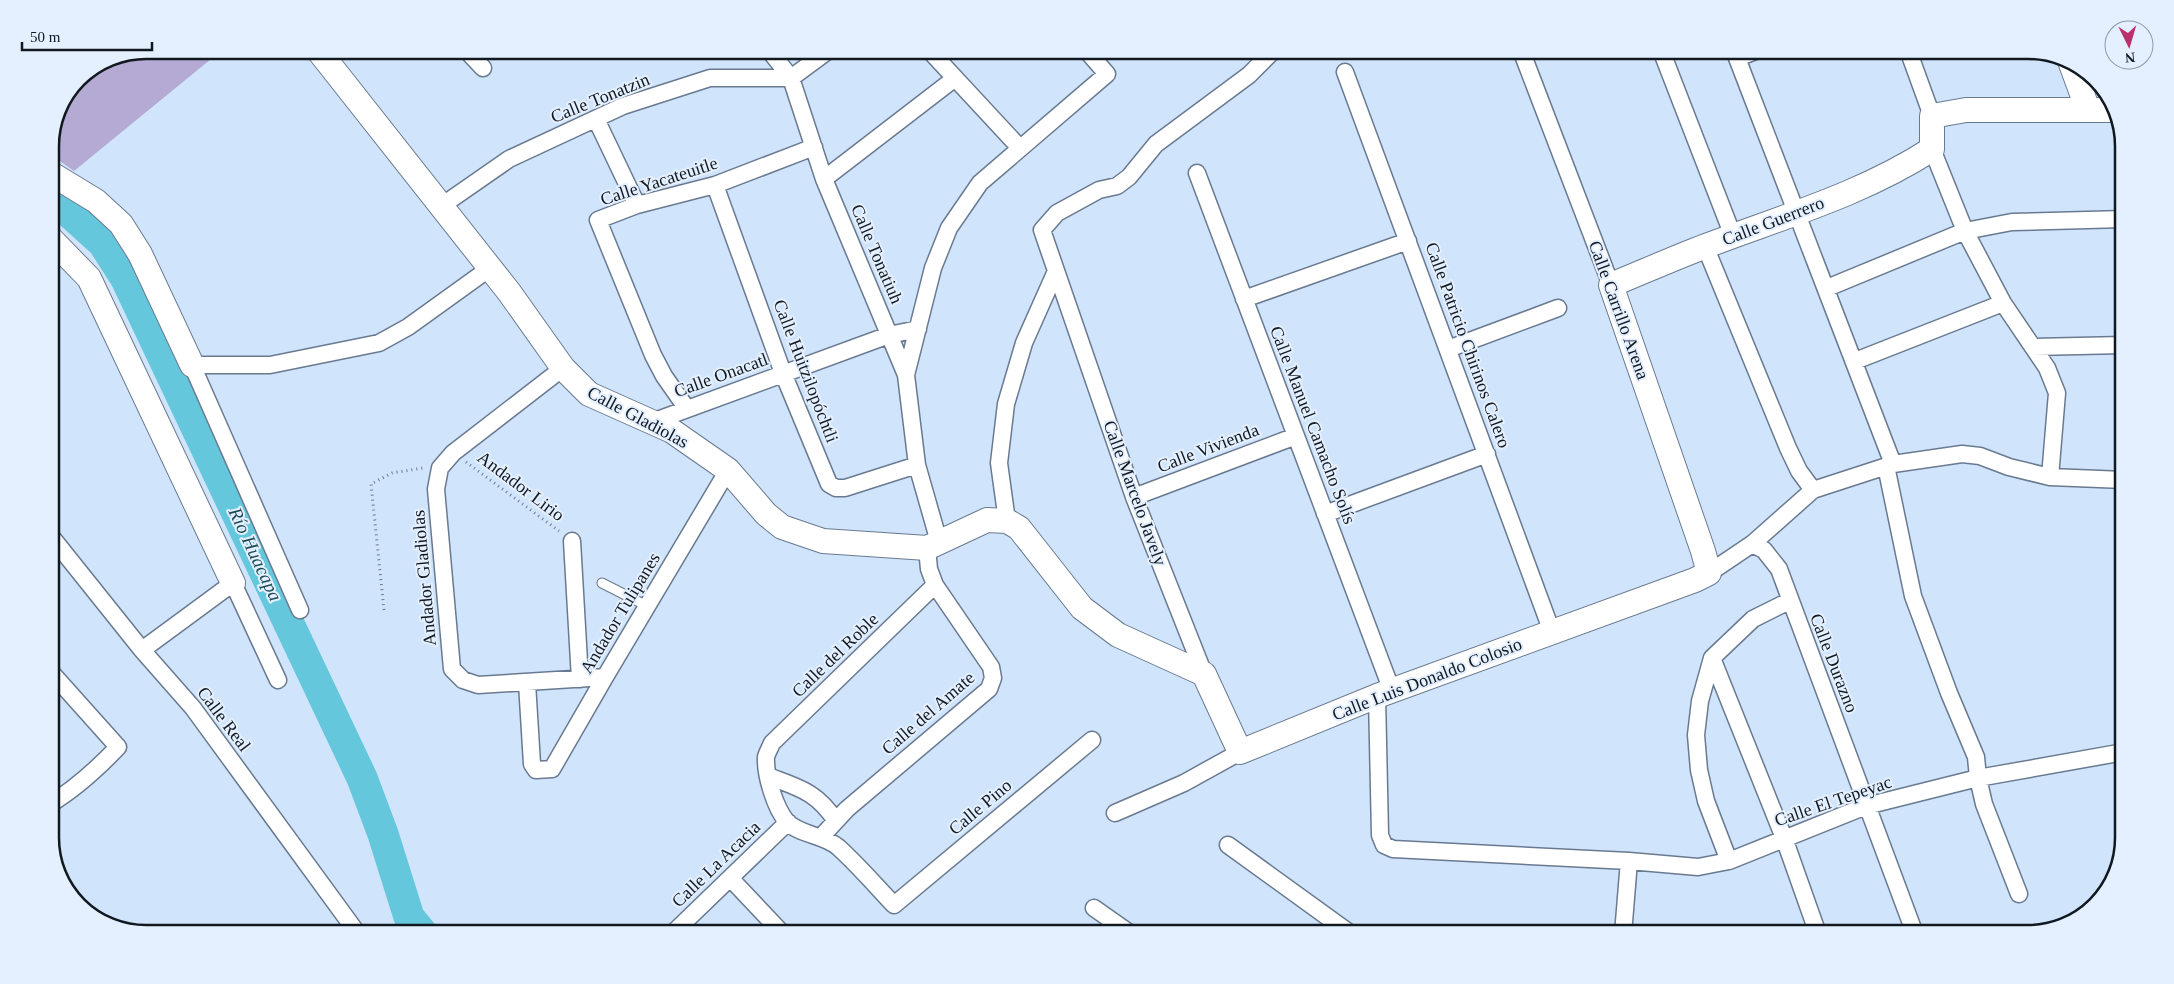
<svg xmlns="http://www.w3.org/2000/svg" width="2174" height="984" viewBox="0 0 2174 984" font-family="'Times New Roman',serif">
<rect width="100%" height="100%" fill="#d0e4fc"/>
<path fill="#b4aad4" d="M145,50H222L74,171L50,154V139L78,78L109,57Z"/>
<g fill="none" stroke-linecap="round" stroke-linejoin="round">
<path stroke="#64c7dc" stroke-width="31" d="M50,197L60,204L103,243L126,279L362,778L383,834L409,917L423,934"/>
<defs>
<path id="lane" d="M602,583L647,606"/>
<path id="street" d="M466,50L483,68
M769,50L791,78L824,179L906,375
M929,50L1020,148
M1521,50L1611,285
M1661,50L1733,236
M1736,50L1737,58C1788,194 1842,328 1893,464
M1908,50L1932,116
M1737,58L1758,50
M1345,72L1552,632
M791,78L829,50
M596,119L637,205
M1932,149L1965,231L2003,303L2047,368L2057,393L2050,477
M1197,173L1392,691
M824,179L954,79
M715,185L783,373L829,484L836,488H845L917,465
M440,207L509,159L623,106L710,78H791
M1705,246L1788,448L1799,471L1813,490
M1827,288L1965,231L2012,222L2124,219
M1244,299L1408,241
M2033,347L2124,345
M1448,349L1558,308
M1855,361L2003,303
M563,368L453,453L440,468L436,489L452,669L463,680L478,685L605,677
M687,409L664,376L653,355L598,220L637,205L715,185L814,147
M652,422L889,335L918,329
M1886,466L1913,596L1949,693L1976,757L1978,778L1984,804L2019,894
M1134,497L1296,436
M1325,514L1487,454
M1007,521L999,463L1006,404L1024,343L1056,271
M50,535L142,650L193,708L358,934
M572,541L580,679
M939,542L917,465L906,375L933,268L949,228L980,183L1107,74L1086,50
M1752,544L1764,550L1779,569L1915,934
M1709,573L1752,544L1813,490L1893,464L1962,454L1980,456L2009,467L2050,477L2124,480
M935,585L772,743C770,748 767,753 766,757C765,775 775,808 787,822C800,835 824,835 838,847C858,865 876,886 894,905L1092,740
M300,610L192,365H270L379,343L408,327L490,268
M142,650L233,583L278,680
M1712,658L1784,838L1818,934
M50,671L118,747C98,768 75,789 50,804
M1204,674L1134,497L1042,230L1057,213L1099,190L1117,186L1129,177L1156,144L1249,75L1274,50
M527,683L532,764L536,770L552,769L605,677L728,470
M1377,696L1380,835L1384,845L1393,849L1629,861L1698,867L1729,861L1866,806L1978,778L2124,752
M768,776C799,788 816,791 836,821
M1115,813L1184,783L1240,752
M821,837L847,809L989,689L993,678L991,667L935,585L929,569L927,548
M1228,845L1351,934
M1729,861L1706,801L1699,770L1696,735L1700,701L1712,658L1753,619L1789,601
M731,879L783,934
M1094,908L1131,934
M672,934L788,822
M1623,934L1629,861"/>
<path id="secondary" d="M318,50L509,292L563,368L589,394L672,431L728,470L766,514L782,527L823,541L927,548L987,520L1007,521L1019,528L1082,608L1118,635L1204,674L1240,752L1377,696L1695,580L1709,573L1703,551L1611,285C1643,272 1674,258 1706,246C1782,217 1863,194 1932,149V116L1966,110H2114
M2070,61L2088,110
M50,173L96,201L121,224L140,254L192,365
M50,238L89,278L233,583"/>
</defs>
<use href="#lane" stroke="#697a90" stroke-width="11"/>
<use href="#street" stroke="#697a90" stroke-width="19"/>
<use href="#secondary" stroke="#697a90" stroke-width="26"/>
<path stroke="#6e7b8b" stroke-width="3" stroke-dasharray="1 4" stroke-linecap="butt" d="M466,462L559,531
M384,610L371,484L392,473L423,468"/>
<use href="#lane" stroke="#fff" stroke-width="9"/>
<use href="#street" stroke="#fff" stroke-width="16"/>
<use href="#secondary" stroke="#fff" stroke-width="24"/>
</g>
<g text-anchor="middle" stroke-width="4" stroke-linejoin="round" paint-order="stroke">
<g font-size="18" fill="#111820" stroke="#e4f0ff">
<text transform="translate(600 98) rotate(-22)" y="6">Calle Tonatzin</text>
<text transform="translate(659 181) rotate(-18)" y="6">Calle Yacateuitle</text>
<text transform="translate(1773 221) rotate(-21)" y="6">Calle Guerrero</text>
<text transform="translate(877 254) rotate(67)" y="6">Calle Tonatiuh</text>
<text transform="translate(1619 310) rotate(70)" y="6">Calle Carrillo Arena</text>
<text transform="translate(1468 345) rotate(70)" y="6">Calle Patricio Chirinos Calero</text>
<text transform="translate(806 371) rotate(69)" y="6">Calle Huitzilopóchtli</text>
<text transform="translate(721 375) rotate(-20)" y="6">Calle Onacatl</text>
<text transform="translate(638 417) rotate(28)" y="6">Calle Gladiolas</text>
<text transform="translate(1313 425) rotate(69)" y="6">Calle Manuel Camacho Solís</text>
<text transform="translate(1208 448) rotate(-21)" y="6">Calle Vivienda</text>
<text transform="translate(521 486) rotate(37)" y="6">Andador Lirio</text>
<text transform="translate(1135 493) rotate(70)" y="6">Calle Marcelo Javely</text>
<text transform="translate(424 578) rotate(-95)" y="6">Andador Gladiolas</text>
<text transform="translate(620 613) rotate(-59)" y="6">Andador Tulipanes</text>
<text transform="translate(835 655) rotate(-44)" y="6">Calle del Roble</text>
<text transform="translate(1834 663) rotate(69)" y="6">Calle Durazno</text>
<text transform="translate(1427 679) rotate(-21)" y="6">Calle Luis Donaldo Colosio</text>
<text transform="translate(928 713) rotate(-41)" y="6">Calle del Amate</text>
<text transform="translate(224 719) rotate(53)" y="6">Calle Real</text>
<text transform="translate(1833 801) rotate(-19)" y="6">Calle El Tepeyac</text>
<text transform="translate(980 807) rotate(-40)" y="6">Calle Pino</text>
<text transform="translate(716 864) rotate(-44)" y="6">Calle La Acacia</text>
</g>
<g font-size="19" font-style="italic" fill="#1f4b54" stroke="#e4f0ff">
<text transform="translate(256 554) rotate(65)" y="7">Río Huacapa</text>
</g>
</g>
<path d="M0 0H2174V984H0ZM146 59H2028A87 87 0 0 1 2115 146V838A87 87 0 0 1 2028 925H146A87 87 0 0 1 59 838V146A87 87 0 0 1 146 59Z" fill="#e4f0ff" fill-rule="evenodd"/>
<path fill="none" stroke="#111820" stroke-width="2.5" d="M146 59H2028A87 87 0 0 1 2115 146V838A87 87 0 0 1 2028 925H146A87 87 0 0 1 59 838V146A87 87 0 0 1 146 59Z"/>
<g transform="translate(2129 45) rotate(175)"><circle r="24" fill="#e4f0ff" stroke="#909aa6"/>
<path d="M0-4L9 19L0 12L-9 19Z" fill="#b9306c"/>
<text y="-8" font-size="14" font-weight="bold" text-anchor="middle" fill="#111820">N</text>
</g>
<path d="M22 42v8h130v-8" fill="none" stroke="#111820" stroke-width="2.5"/>
<text x="30" y="42" font-size="15" fill="#111820" stroke="#e4f0ff" stroke-width="4" paint-order="stroke">50 m</text>
</svg>
